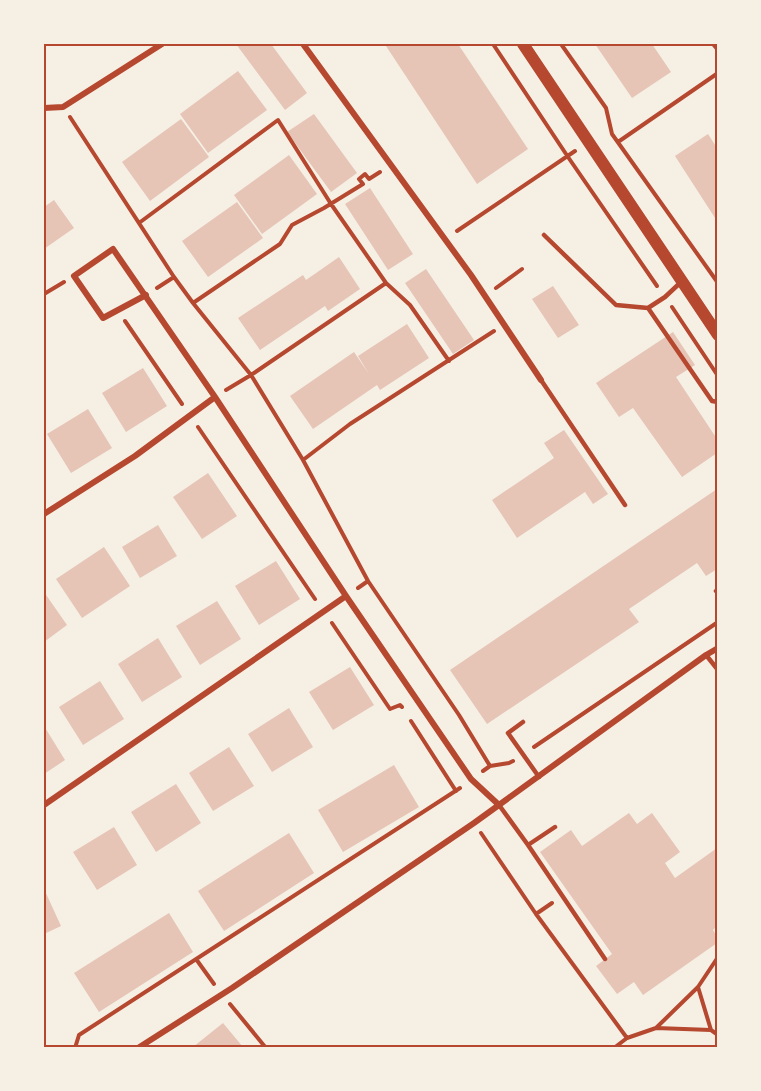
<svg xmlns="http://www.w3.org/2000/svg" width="761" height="1091" viewBox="0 0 761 1091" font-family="'Zilla Slab',serif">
<rect width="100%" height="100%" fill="#f6efe4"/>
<path fill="#e6c5b7" d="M236,44H271L307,93L285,110Z
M390,44H458L528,149L477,184L386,46Z
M595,44H652L671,72L632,98Z
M238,71L267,110L208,153L180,114Z
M314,114L357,173L331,192L287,132Z
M181,119L209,157L150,201L122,162Z
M708,134L717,148V221L675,156Z
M289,155L317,194L262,234L234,195Z
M370,188L413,254L388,270L345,204Z
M54,200L74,228L44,249V207Z
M237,202L263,238L208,277L182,241Z
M339,257L360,289L328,311L325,306L260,350L238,318L303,275L306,280Z
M426,269L474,340L453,354L405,283Z
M553,286L579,325L558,338L532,299Z
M407,324L429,358L380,390L377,385L313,429L290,396L354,352L369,374L358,356Z
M673,332L695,365L676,377L717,439V453L682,477L633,408L619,417L596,383Z
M143,368L167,406L126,432L102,393Z
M88,409L112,448L71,473L47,434Z
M564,430L608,494L593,504L585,492L517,538L492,500L554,458L544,443Z
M208,473L237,516L202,539L173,497Z
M717,489V569L706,576L697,563L629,609L639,622L487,724L450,670Z
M158,525L177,556L140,578L122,547Z
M104,547L130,586L82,618L56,579Z
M276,561L300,599L259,625L235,586Z
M44,592L67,625L44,642Z
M217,601L241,639L200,665L176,626Z
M158,638L182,677L142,702L118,664Z
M350,667L374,705L333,730L309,692Z
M100,681L124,719L83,745L59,707Z
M289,708L313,747L272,772L248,734Z
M44,726L65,760L44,774Z
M229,747L254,786L213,811L189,773Z
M394,765L419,807L343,852L318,810Z
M176,784L201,823L156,852L131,812Z
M629,813L637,824L652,813L680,852L665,863L675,878L717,848V926L713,930L717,937V943L643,995L634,982L617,994L596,966L612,954L540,852L571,830L582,846Z
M114,827L137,865L97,890L73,852Z
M289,833L314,873L224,931L198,891Z
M44,889L61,926L44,934Z
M169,913L193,952L99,1012L74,973Z
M223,1023L243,1047H193Z"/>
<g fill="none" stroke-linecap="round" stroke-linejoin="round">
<path stroke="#b5482f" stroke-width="4" d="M493,44L568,157L657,286
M561,44L606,108L612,134L718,283
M713,44L718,50
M70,117L174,277L193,303L251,375L303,460L368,581L358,588
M618,142L718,73
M139,223L278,120L331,204L386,283L251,375L226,390
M457,231L575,151
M386,283L410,305L449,361
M157,288L174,277
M496,288L522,269
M44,294L64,282
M193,303L280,244L292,225L324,208L363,184L359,179L365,174L369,179L380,172
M672,307L718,376
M125,321L182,404
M198,427L315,599
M303,460L350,424L494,331
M368,581L459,715L490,766L483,771
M332,623L390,709L400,705L402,707
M411,721L456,791
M534,747L718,622
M490,766L509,763L513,761
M481,833L536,914L627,1038L614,1048
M536,914L552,903
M196,959L214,984
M698,987L711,1030
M230,1004L266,1048
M656,1028L698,987L718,957
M627,1038L656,1028L711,1030L718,1035
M75,1048L79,1035L460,788"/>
<path stroke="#b5482f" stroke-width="4.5" d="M544,235L616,305L648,308
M680,283L665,297L648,308L712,401L718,402
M541,380L625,505
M716,591L718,593
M706,655L718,670
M523,722L508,733L539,777
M499,805L528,845L555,827
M528,845L605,959"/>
<path stroke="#b5482f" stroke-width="6" d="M303,44L471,275L541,380
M44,108L63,107L162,44
M146,295L103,318L74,276L113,249L215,397L346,596L471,779L499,805
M44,514L135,456L215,397
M44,805L346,596
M138,1048L232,988L474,823L706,655L718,648"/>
<path stroke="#b5482f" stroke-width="12" d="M523,44L718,335"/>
</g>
<rect width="761" height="1091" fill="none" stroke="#f6efe4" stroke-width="90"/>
<rect x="45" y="45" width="671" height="1001" fill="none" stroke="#b5482f" stroke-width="2"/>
</svg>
